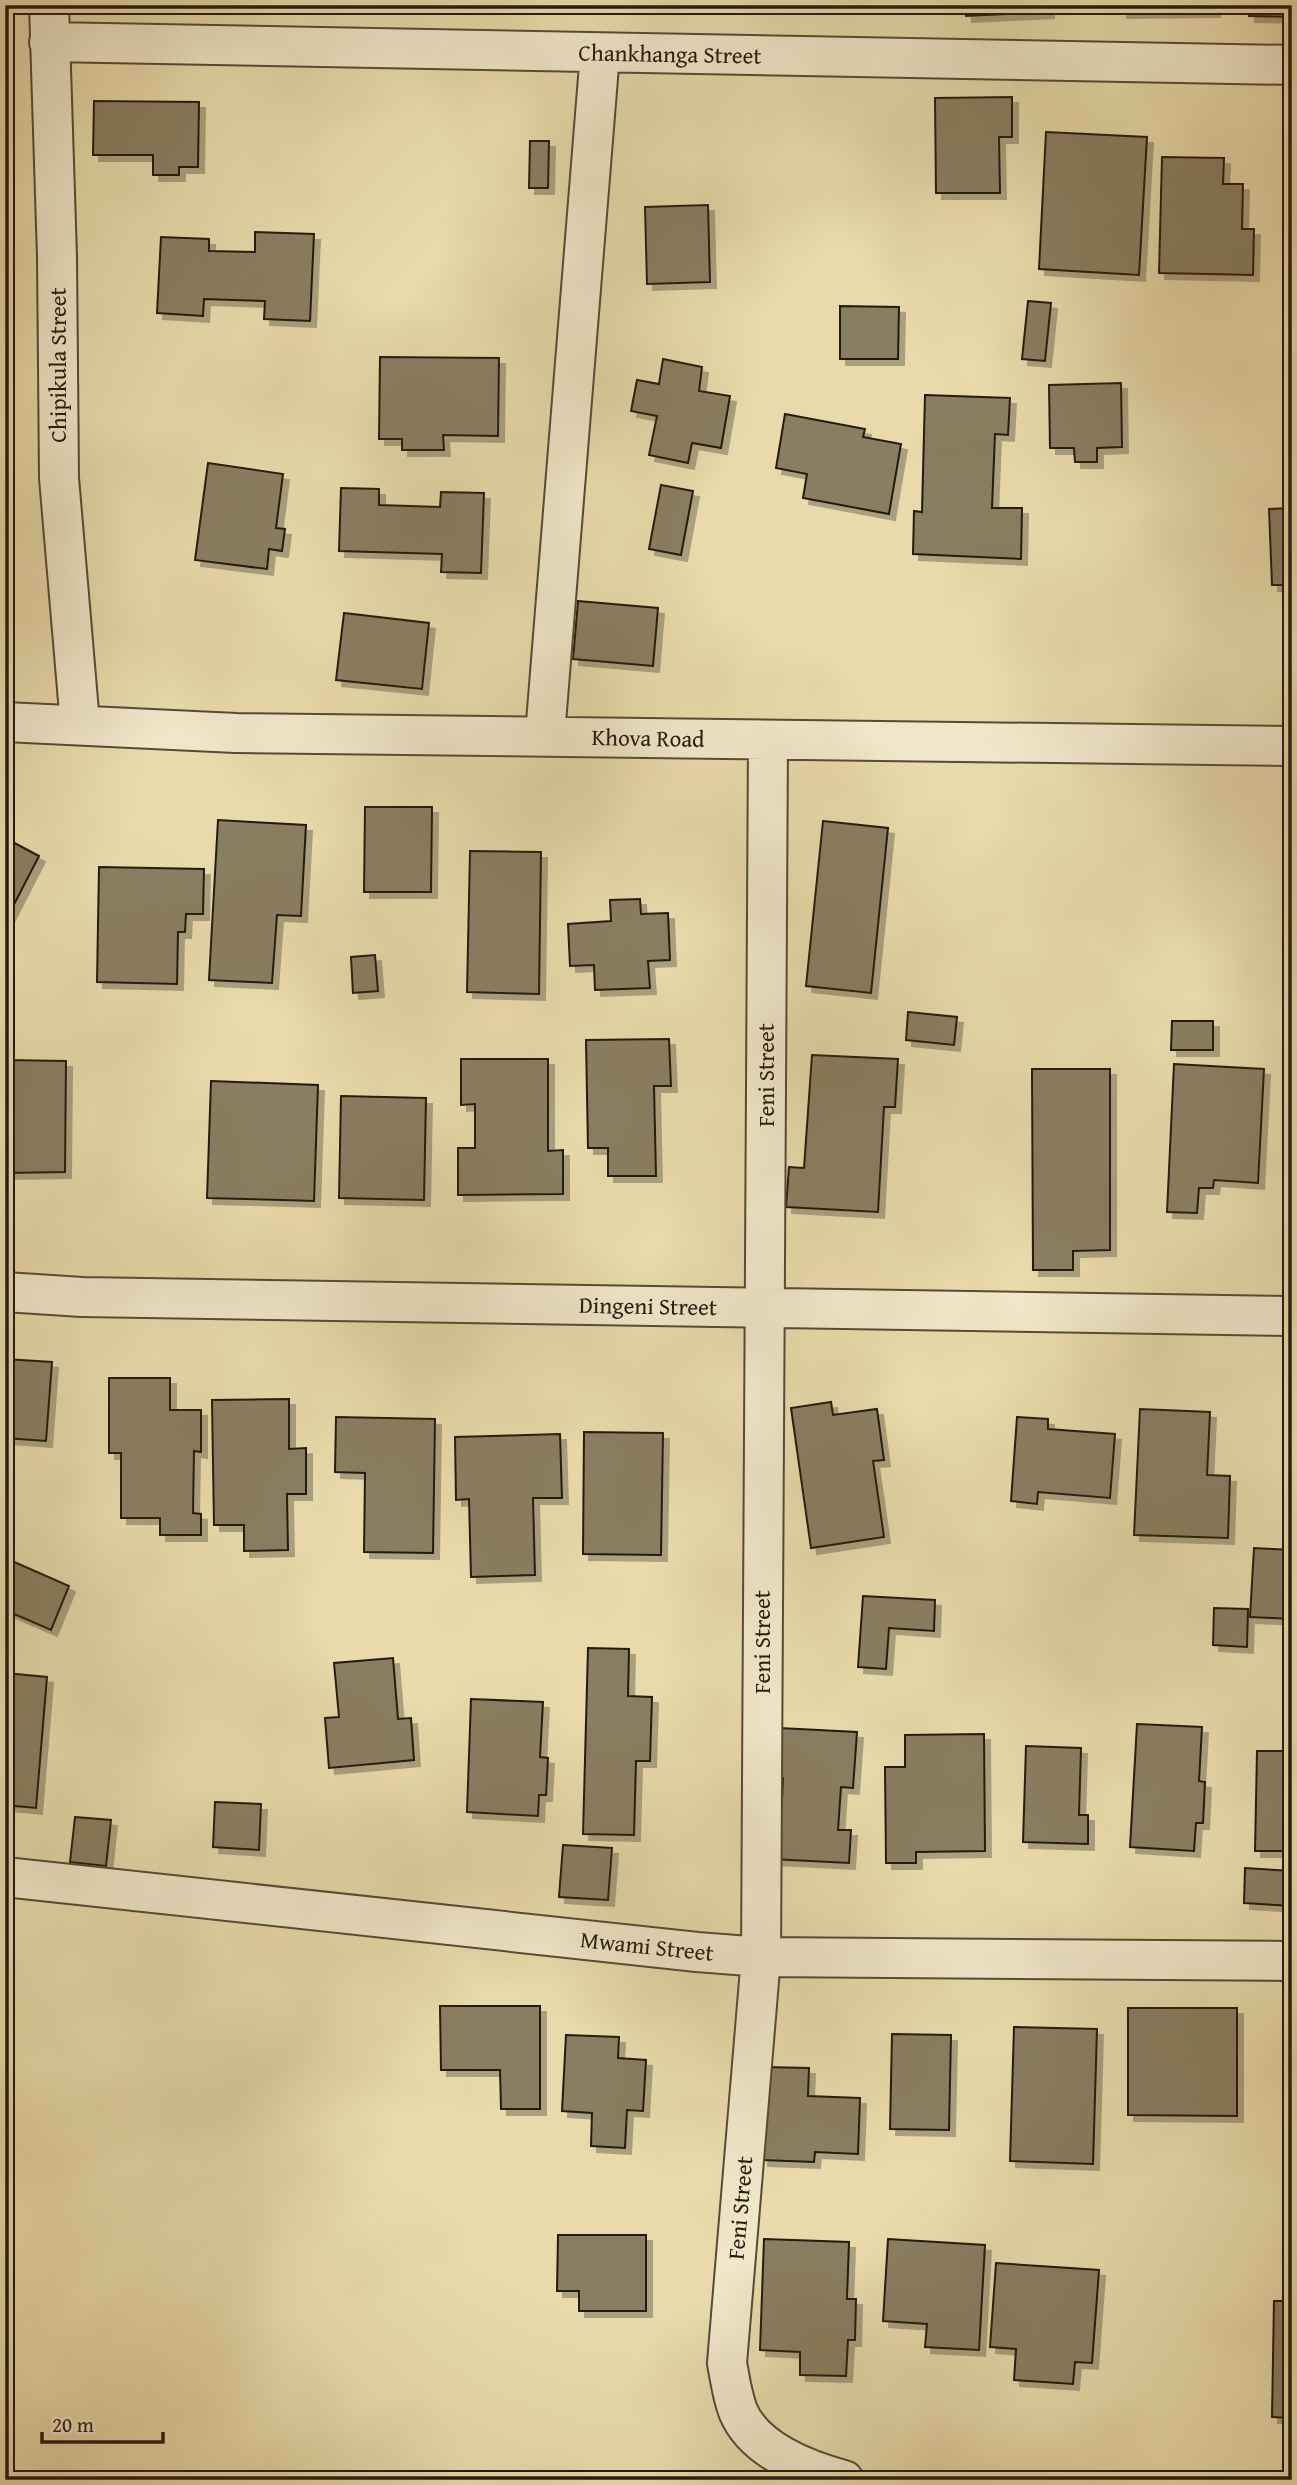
<svg xmlns="http://www.w3.org/2000/svg" width="1297" height="2485" viewBox="0 0 1297 2485" font-family="'Gentium Book Plus',serif">
<defs>
<filter id="shadow"><feDropShadow dx="6" dy="6" stdDeviation="0" flood-color="#0004"/></filter>
</defs>
<rect width="100%" height="100%" fill="#e8daaa"/>
<filter id="stains"><feTurbulence type="fractalNoise" baseFrequency=".00286" numOctaves="4"/><feColorMatrix values="0 0 0 0 .2 0 0 0 0 .09 0 0 0 0 .02 0 0 0 .5 -.17"/></filter>
<radialGradient id="worn" r=".72"><stop offset=".6" stop-color="#630" stop-opacity="0"/><stop offset="1" stop-color="#630" stop-opacity=".3"/></radialGradient>
<path fill="#8a7e60" stroke="#241b0f" stroke-width="2" filter="url(#shadow)" d="M965,5H1048V12L966,16Z
M1121,5H1214V11L1121,12Z
M1249,5H1292V17L1249,16Z
M1012,97V137H999L1000,193H936L935,98Z
M94,101L199,102L198,167H179V175H153V155H93Z
M1046,132L1147,137L1139,275L1039,269Z
M530,141H549L548,188H529Z
M1162,157L1224,158L1223,184H1243L1242,229H1254L1253,275L1159,273Z
M708,205L710,282L647,284L645,207Z
M255,232L314,234L310,321L264,319L265,301L204,299L203,316L157,313L161,237L209,239V251L255,252Z
M1028,301L1051,303L1045,361L1022,359Z
M840,306L899,307L898,359H840Z
M380,357L499,358L498,436L443,435L444,450H402V439H379Z
M663,359L702,367L699,391L730,396L721,448L692,443L688,463L649,455L657,416L631,411L637,380L659,384Z
M1121,383L1122,447L1097,448V462H1075L1074,448H1050L1049,385Z
M925,395L1010,398L1008,435L995,434L992,508H1022L1021,559L913,554L914,511L922,512Z
M785,414L865,429L863,437L901,444L889,514L803,498L807,474L776,468Z
M208,463L283,474L276,528L285,529L282,551L269,549L267,569L195,560Z
M661,485L693,491L681,555L649,549Z
M341,488L379,489V505L440,507L441,492L484,493L481,573L441,572L442,554L339,551Z
M1292,508V585H1272L1269,509Z
M578,601L658,608L653,666L573,659Z
M344,613L429,623L422,689L336,680Z
M365,807H432L431,892H364Z
M218,820L306,825L301,916L277,915L272,983L209,980Z
M823,821L888,828L871,993L806,986Z
M5,838L39,856L5,922Z
M470,851L541,852L539,994L467,992Z
M99,867L204,869L203,914H186L185,932H178L177,984L97,982Z
M640,899L641,914L668,913L670,960L648,961L650,988L595,990L594,965L570,966L568,924L611,921L610,900Z
M375,955L378,991L353,993L351,957Z
M908,1012L957,1017L954,1045L906,1040Z
M1172,1021H1213V1050H1171Z
M669,1039L671,1086H654L656,1176H608V1148H588L586,1040Z
M812,1055L898,1059L895,1107H884L878,1212L786,1207L789,1167L804,1168Z
M461,1059H548V1151L563,1150V1194L458,1195V1148H475V1104L461,1105Z
M5,1060L66,1061L65,1172L5,1173Z
M1174,1064L1264,1069L1258,1183L1214,1180L1213,1188H1199L1197,1213L1167,1212Z
M1032,1069H1110V1250L1073,1251V1270H1033Z
M211,1081L318,1085L314,1201L207,1198Z
M341,1096L426,1098L424,1200L339,1198Z
M5,1359L52,1362L46,1441L5,1438Z
M109,1378H170V1410H201V1452L194,1451L193,1513L201,1514V1535H160V1518H121V1453H109Z
M289,1399V1449L306,1448V1494H287L288,1550L244,1551V1525H214L212,1400Z
M831,1402L833,1415L877,1409L884,1460L873,1461L884,1537L811,1548L791,1408Z
M1140,1409L1210,1412L1207,1475L1230,1476L1228,1538L1134,1535Z
M336,1417L435,1419L433,1553L364,1552L365,1473L335,1472Z
M1017,1417L1048,1419V1429L1115,1434L1110,1498L1038,1492L1037,1504L1011,1501Z
M584,1432L663,1433L661,1555L583,1554Z
M560,1434L562,1498H533L535,1575L471,1577L469,1499L456,1500L455,1437Z
M1254,1548L1292,1550V1619L1250,1617Z
M12,1561L69,1586L51,1630L5,1610V1578Z
M863,1596L935,1600L934,1631L889,1628L886,1669L858,1667Z
M1214,1608L1248,1609L1247,1647L1213,1645Z
M588,1648L629,1649L628,1696L652,1697L650,1761H636L634,1835L583,1834Z
M393,1658L398,1719L411,1718L414,1760L329,1768L325,1718L339,1717L334,1663Z
M5,1673L47,1677L36,1808L5,1805Z
M471,1699L543,1702L540,1757L548,1758L546,1795H539L538,1816L467,1812Z
M1137,1724L1202,1727L1199,1781L1205,1782L1203,1823H1196L1194,1851L1130,1847Z
M779,1728L857,1732L853,1788L841,1787L838,1830H851L849,1863L771,1859L781,1821L783,1778L776,1777Z
M984,1734L985,1851L916,1852V1863H886L885,1767H905V1735Z
M1026,1746L1081,1748L1079,1815H1088V1844L1023,1842Z
M1257,1751H1292V1851H1255Z
M215,1802L261,1804L259,1850L213,1847Z
M75,1817L111,1820L106,1866L70,1862Z
M563,1845L612,1848L608,1900L559,1897Z
M1245,1868L1292,1871V1906L1244,1903Z
M440,2006H540V2109H501L500,2070H441Z
M1128,2008H1237V2116L1128,2115Z
M1014,2027L1097,2029L1093,2164L1010,2161Z
M892,2034L951,2035L949,2130L890,2129Z
M566,2035L619,2037L618,2058L646,2060L643,2111L627,2110L625,2148L591,2146L592,2113L562,2111Z
M766,2067L809,2068L808,2096L860,2098L858,2154L815,2152L814,2162L762,2160Z
M558,2235H646V2311H579V2291H557Z
M764,2239L849,2242L847,2299H856L855,2340H848L846,2376L800,2375V2352L760,2350Z
M888,2239L985,2245L979,2350L925,2347L927,2324L883,2321Z
M996,2263L1099,2270L1092,2363L1075,2362L1073,2384L1014,2380L1016,2349L990,2347Z
M1274,2301H1292V2418L1272,2417Z"/>
<g fill="none" stroke-linecap="round" stroke-linejoin="round">
<defs>
<path id="minor" d="M49,5L57,257L59,478L80,724
M49,42L1292,65
M5,722L236,733L1292,746
M545,735L600,53
M768,740L761,1957L727,2363C730,2379 732,2395 738,2411C754,2450 806,2470 844,2480
M5,1292L82,1297L1292,1316
M5,1877L697,1952L761,1957L1292,1961"/>
</defs>
<use href="#minor" stroke="#554b36" stroke-width="42"/>
<use href="#minor" stroke="#f0e7c8" stroke-width="38"/>
</g>
<g text-anchor="middle" stroke-width="7" stroke-linejoin="round" paint-order="stroke">
<g font-size="23" fill="#241b0f" stroke="#f0e7c8">
<text transform="translate(670 54) rotate(1)" y="8">Chankhanga Street</text>
<text transform="translate(58 365) rotate(-90)" y="8">Chipikula Street</text>
<text transform="translate(648 738) rotate(1)" y="8">Khova Road</text>
<text transform="translate(766 1075) rotate(-90)" y="8">Feni Street</text>
<text transform="translate(648 1306) rotate(1)" y="8">Dingeni Street</text>
<text transform="translate(762 1642) rotate(-90)" y="8">Feni Street</text>
<text transform="translate(647 1946) rotate(6)" y="8">Mwami Street</text>
<text transform="translate(740 2208) rotate(-85)" y="8">Feni Street</text>
</g>
</g>
<rect width="1297" height="2485" fill="none" stroke="#e8daaa" stroke-width="28"/>
<rect x="7" y="7" width="1283" height="2471" fill="none" stroke="#241b0f" stroke-width="3.5"/>
<rect x="14" y="14" width="1269" height="2457" fill="none" stroke="#241b0f" stroke-width="2"/>
<path d="M42 2432v10h121v-10" fill="none" stroke="#241b0f" stroke-width="3.5"/>
<text x="52" y="2432" font-size="21" fill="#241b0f" stroke="#f0e7c8" stroke-width="5" paint-order="stroke">20 m</text>
<rect width="100%" height="100%" filter="url(#stains)"/>
<rect width="100%" height="100%" fill="url(#worn)"/>
</svg>
